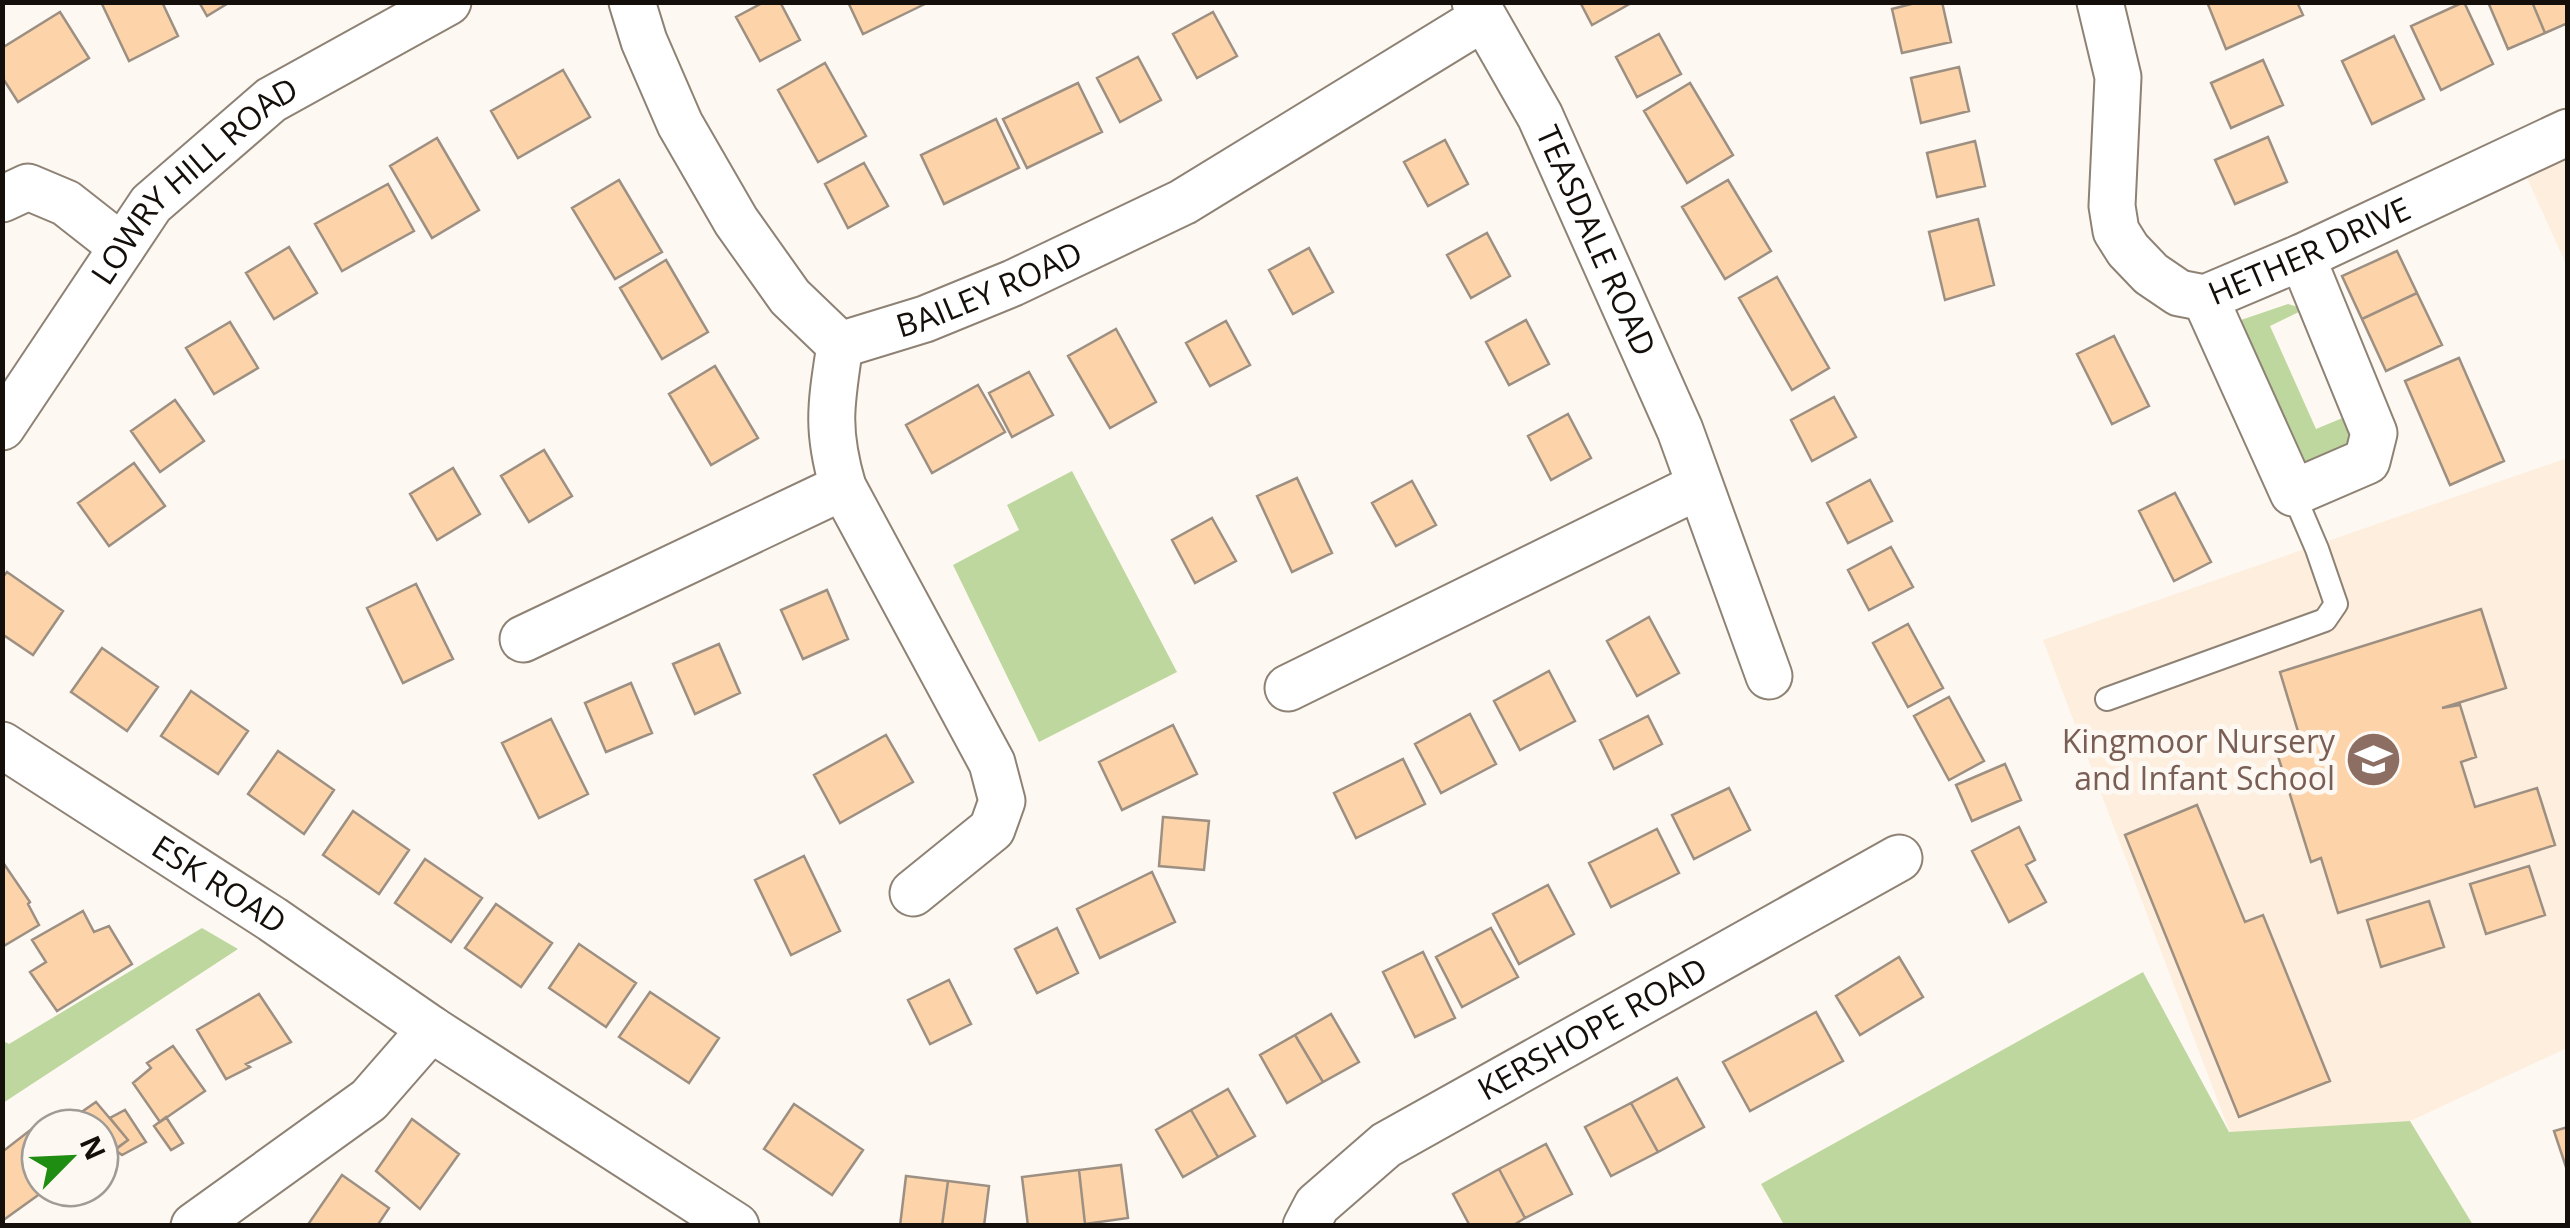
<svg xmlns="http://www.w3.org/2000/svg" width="2570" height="1228" viewBox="0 0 2570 1228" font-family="'Open Sans',sans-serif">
<rect width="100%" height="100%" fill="#fef8f2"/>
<path fill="#fdeede" d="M2567,148V266L2523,169Z
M2567,458V1048L2410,1121L2230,1133L2043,640Z"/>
<path fill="#bed79e" d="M2288,304L2305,309L2270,326L2316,429L2352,414L2350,447L2334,464L2305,463L2284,447L2238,321Z
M1072,471L1177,672L1039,742L953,565L1019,530L1007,505Z
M202,928L238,949L3,1103V1041L9,1044Z
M2143,972L2229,1132L2410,1121L2473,1225H1784L1761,1184Z"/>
<path fill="#fdd4a9" stroke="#9d9083" stroke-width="2.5" d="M101,2H162L178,36L129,61Z
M199,2H230L207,16Z
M764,2H780L800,40L760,61L736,17Z
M848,2H929L863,34Z
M1580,2H1633L1592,25Z
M1919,2H1942L1951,42L1902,53L1892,9Z
M2207,2H2297L2303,15L2226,49Z
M2464,2L2493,64L2441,90L2411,26Z
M2488,2H2532L2545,33L2508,49Z
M2532,2H2568V23L2545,33Z
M60,12L89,58L18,102L2,77V48Z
M1213,12L1237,56L1197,78L1173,34Z
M1659,34L1681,74L1637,97L1616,57Z
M2394,36L2424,99L2372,124L2342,61Z
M1138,57L1161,100L1120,122L1097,78Z
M2263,60L2283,105L2231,128L2211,83Z
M825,63L866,136L818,162L778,90Z
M1959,67L1969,111L1921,123L1911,78Z
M563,70L590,117L518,158L491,111Z
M1078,83L1102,132L1027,168L1003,119Z
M1690,83L1733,155L1687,183L1644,111Z
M996,119L1019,168L944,204L921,155Z
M2268,137L2287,182L2235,204L2215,160Z
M437,138L479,210L432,238L390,166Z
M1445,140L1468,184L1428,206L1404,162Z
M1975,141L1985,186L1937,197L1927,153Z
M864,163L888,206L848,228L825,184Z
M619,180L662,252L615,279L572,208Z
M1728,180L1771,251L1725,279L1682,207Z
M388,184L414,231L342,271L315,224Z
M1978,219L1994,285L1945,300L1929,232Z
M1487,233L1510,276L1471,298L1447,255Z
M289,247L317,293L274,319L246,273Z
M1309,248L1333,292L1293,314L1269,270Z
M2397,251L2417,293L2362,319L2342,276Z
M666,260L708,332L662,359L620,288Z
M1777,277L1829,368L1792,390L1739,298Z
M2417,293L2442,345L2386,371L2362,319Z
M1526,320L1549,364L1509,385L1486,342Z
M1226,321L1250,365L1210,386L1186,343Z
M230,322L258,368L214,394L186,348Z
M1116,329L1156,402L1110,428L1068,356Z
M2114,336L2149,406L2112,424L2077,354Z
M2459,358L2504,461L2450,485L2405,381Z
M715,366L758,438L711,465L669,394Z
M1029,372L1053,415L1012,437L989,393Z
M978,385L1005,432L932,473L906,425Z
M1834,397L1856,437L1812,461L1791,420Z
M175,400L204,441L160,472L131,431Z
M1568,414L1591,458L1551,480L1528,436Z
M544,450L572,496L529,522L501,476Z
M134,463L165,506L109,546L78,503Z
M453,468L480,514L437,540L410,494Z
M1297,478L1332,553L1292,572L1257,496Z
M1870,480L1892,521L1848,543L1827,503Z
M1412,481L1436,525L1396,546L1372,503Z
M2175,493L2211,562L2174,581L2139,511Z
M1212,518L1236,561L1195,583L1172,540Z
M1891,547L1913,587L1869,610L1848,570Z
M7,572L63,611L33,655L2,634V578Z
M416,584L453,659L403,683L367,608Z
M827,590L848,639L803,659L781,610Z
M2481,609L2506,688L2442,708L2460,705L2476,757L2461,762L2475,807L2537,788L2555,845L2338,913L2321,858L2311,862L2278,756L2303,748L2280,672Z
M1649,617L1679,673L1637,696L1607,641Z
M1908,624L1943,688L1908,707L1873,643Z
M719,644L740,693L695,714L673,664Z
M102,648L158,687L127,731L71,692Z
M1549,671L1575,721L1520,750L1494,701Z
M631,683L652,733L606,752L585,703Z
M191,691L248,731L218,774L161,736Z
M1949,697L1984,761L1949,780L1914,716Z
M1470,714L1496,764L1441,793L1415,744Z
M1648,716L1662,744L1614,769L1600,740Z
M551,719L588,794L539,818L502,743Z
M1173,725L1197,774L1122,810L1099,762Z
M886,735L913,782L840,823L814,775Z
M278,751L334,790L304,834L248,794Z
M1403,759L1425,804L1356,838L1334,793Z
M2005,764L2021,800L1972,821L1956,785Z
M1729,788L1750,830L1694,859L1672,815Z
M2197,805L2245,922L2263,915L2330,1081L2239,1117L2125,835Z
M353,811L409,850L379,894L323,855Z
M1163,817L1209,821L1204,870L1159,866Z
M2019,827L2035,860L2026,865L2046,902L2009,922L1972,851Z
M1657,829L1679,873L1611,907L1589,863Z
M804,856L840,931L791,955L755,880Z
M425,859L482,898L451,942L395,903Z
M2,861L30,902L28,904L39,925L2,947Z
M2529,866L2545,915L2486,934L2470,884Z
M1152,872L1175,922L1100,958L1077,909Z
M1548,885L1574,934L1519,964L1493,914Z
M2429,901L2444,947L2381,967L2367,920Z
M496,904L552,943L521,987L465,948Z
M83,911L94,932L109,926L132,964L57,1011L30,972L46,962L32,940Z
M1057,928L1078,973L1037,993L1015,949Z
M1491,928L1518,977L1462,1007L1436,957Z
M579,944L636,983L606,1027L549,988Z
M1423,952L1455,1018L1415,1037L1383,972Z
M1899,957L1923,997L1860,1035L1836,996Z
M949,980L971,1024L930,1044L908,1000Z
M650,992L719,1038L689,1083L619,1037Z
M259,994L291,1042L246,1064L250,1067L226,1079L197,1030Z
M1816,1012L1843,1061L1750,1111L1723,1062Z
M1331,1014L1359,1062L1323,1082L1295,1035Z
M1295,1035L1323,1082L1287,1103L1260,1055Z
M173,1046L205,1091L160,1122L133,1083L151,1068L147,1063Z
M1677,1078L1704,1127L1658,1152L1631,1103Z
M1228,1089L1255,1136L1218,1157L1191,1110Z
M96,1102L128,1140L100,1160V1128H66L63,1125Z
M1631,1103L1658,1152L1611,1176L1585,1127Z
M794,1104L863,1150L832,1195L764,1149Z
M125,1110L146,1142L122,1155L115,1150L128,1140L110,1118Z
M1191,1110L1218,1157L1183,1177L1156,1130Z
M166,1117L183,1143L171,1150L154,1126Z
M412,1119L459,1154L420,1209L376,1171Z
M2568,1127V1173L2554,1131Z
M33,1128L40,1138V1188H48L2,1221V1152Z
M1546,1144L1572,1194L1525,1218L1499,1169Z
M1121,1165L1128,1218L1085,1224L1079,1170Z
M1499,1169L1525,1218L1512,1226H1470L1453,1194Z
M1079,1170L1085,1224L1028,1226L1022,1177Z
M342,1175L389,1208L377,1226H307Z
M906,1176L948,1181L942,1226H900Z
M948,1181L989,1186L984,1226H942Z"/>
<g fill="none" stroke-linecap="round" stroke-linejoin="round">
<defs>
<path id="lane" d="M2107,699L2325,620L2336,604L2317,549L2293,493"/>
<g id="street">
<path id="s1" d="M632,2L644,41L680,124L736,221L790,297L840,345L925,319L1013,283L1183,202L1483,18"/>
<path id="s2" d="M1475,2L1540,116L1680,430L1769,676"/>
<path id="s3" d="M2100,2L2118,77L2112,206L2116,231L2128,250L2151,274L2179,293L2205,298L2302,257L2568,132"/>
<path d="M2,199L28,187L66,203L122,247"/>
<path d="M2205,298L2293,493L2367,461L2374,433L2302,257"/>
<path d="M840,345C831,404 826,429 843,487L992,763L1002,801L992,829L913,893"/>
<path id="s4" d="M2,427L151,204L271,100L448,2"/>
<path d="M523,639L843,487"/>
<path d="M1288,688L1699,486"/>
<path id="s5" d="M2,745L272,919L431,1029L736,1226"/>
<path d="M194,1226L369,1100L431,1029"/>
<path id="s6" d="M1306,1226L1317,1205L1386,1145L1899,858"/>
</g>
</defs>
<use href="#lane" stroke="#8e8275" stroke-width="26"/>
<use href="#street" stroke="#8e8275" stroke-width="49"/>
<use href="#lane" stroke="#fff" stroke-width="22"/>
<use href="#street" stroke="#fff" stroke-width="45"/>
</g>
<defs>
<symbol id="school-disc" viewBox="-11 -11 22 22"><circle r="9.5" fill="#8d6e63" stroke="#fef8f2"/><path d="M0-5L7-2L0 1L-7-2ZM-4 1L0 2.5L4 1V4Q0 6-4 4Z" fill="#fff"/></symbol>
</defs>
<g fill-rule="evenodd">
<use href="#school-disc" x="2342" y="728" width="63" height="63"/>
</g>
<g text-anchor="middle" stroke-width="10" stroke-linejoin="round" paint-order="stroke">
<g font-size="32" fill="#140f0a" stroke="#fef8f2">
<text dy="11" stroke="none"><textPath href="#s4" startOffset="315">LOWRY HILL ROAD</textPath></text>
<text dy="11" stroke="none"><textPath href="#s2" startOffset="268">TEASDALE ROAD</textPath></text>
<text dy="11" stroke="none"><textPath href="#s3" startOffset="462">HETHER DRIVE</textPath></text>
<text dy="11" stroke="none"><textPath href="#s1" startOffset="565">BAILEY ROAD</textPath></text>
<text dy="11" stroke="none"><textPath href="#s5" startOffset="258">ESK ROAD</textPath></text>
<text dy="11" stroke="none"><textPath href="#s6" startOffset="352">KERSHOPE ROAD</textPath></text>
</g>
<g font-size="32" fill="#785e54" stroke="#fef8f2" text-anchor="end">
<text x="2335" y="753">Kingmoor Nursery<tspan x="2335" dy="37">and Infant School</tspan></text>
</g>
</g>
<rect width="2570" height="1228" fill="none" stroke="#140f0a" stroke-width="10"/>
<g transform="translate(70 1158) rotate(66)"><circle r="48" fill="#fef8f2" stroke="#a09b95" stroke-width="2.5"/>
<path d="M0-8L18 38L0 25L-18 38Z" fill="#1e8d11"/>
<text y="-15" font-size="28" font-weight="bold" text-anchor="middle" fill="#140f0a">N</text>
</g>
</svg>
